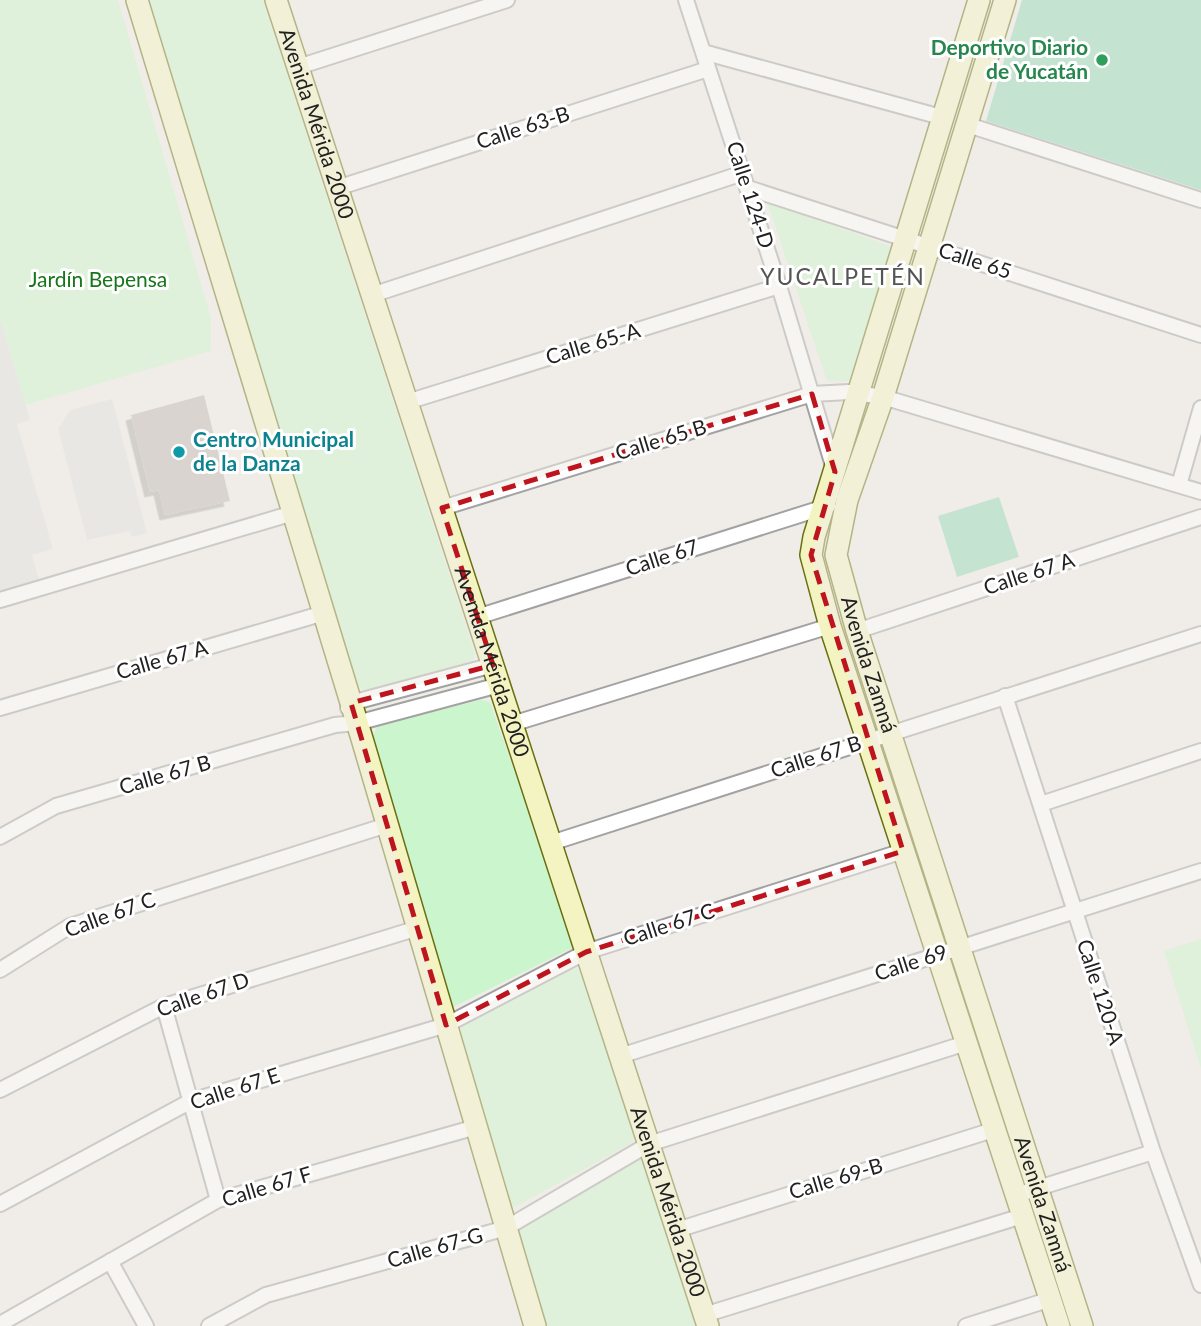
<svg xmlns="http://www.w3.org/2000/svg" width="1201" height="1326" viewBox="0 0 1201 1326" font-family="Lato,sans-serif">
<defs>
<filter id="shadow"><feDropShadow dx="-5.5" dy="5.5" stdDeviation="0" flood-color="#0004"/></filter>
</defs>
<rect width="100%" height="100%" fill="#f0ede8"/>
<path fill="#cbf5cc" d="M0,0H118L211,318V351L25,405L0,319Z
M144,0H263L475,654L472,662L364,690L358,686Z
M767,202L898,249L862,382L827,381Z
M481,700L490,702L576,946L453,1007L372,738L378,725Z
M1201,939V1069L1164,951Z
M574,968L580,970L635,1136L632,1143L515,1207L509,1203L459,1035L462,1027Z
M641,1155L697,1326H545L516,1227Z"/>
<path fill="#8fd7b7" d="M1022,0H1201V190L986,121Z
M999,497L1019,557L957,577L938,516Z"/>
<path fill="#e1e1e1" d="M0,319L30,420L17,424L53,549L32,555L40,583L0,594Z
M112,399L147,533L132,537L130,531L87,540L58,429L70,410Z"/>
<path fill="#bdb6b1" filter="url(#shadow)" d="M204,395L230,501L165,515L159,490L150,492L131,415Z"/>
<g fill="none" stroke-linecap="round" stroke-linejoin="round">
<defs>
<path id="street" d="M686,0L779,286L834,469
M703,52L941,117
M298,67L507,0
M965,124L1201,200
M337,188L708,69
M748,188L1201,335
M372,295L743,173
M407,402L779,286
M1179,485L1201,408
M442,508L812,394L849,392L883,397L1201,492
M0,600L293,513
M477,617L828,506
M857,631L1201,517
M1005,696L1153,1152L1201,1285
M0,708L324,613
M348,708L351,703L493,665
M512,724L830,626
M1041,804L1201,751
M0,837L56,806L335,725L357,723L499,685
M551,843L1201,634
M0,970L70,926L387,825
M164,1006L218,1200
M620,1056L1201,871
M0,1090L164,1006L418,928
M1016,1195L1153,1152
M0,1204L191,1101L446,1025L586,952L903,851
M677,1230L996,1129
M110,1261L146,1326
M704,1315L1022,1216
M0,1324L218,1200L476,1127
M209,1326L266,1295L506,1228L649,1144L966,1043
M966,1326L1051,1299"/>
<g id="secondary">
<path d="M137,0L363,742L535,1326"/>
<path id="s1" d="M276,0L708,1326"/>
<path d="M979,0L814,537L811,555L830,626L1059,1326"/>
<path id="s2" d="M1005,0L883,397L847,500L836,555L857,631L1082,1326"/>
</g>
</defs>
<use href="#street" stroke="#a2a2a2" stroke-width="18"/>
<use href="#secondary" stroke="#6a6f10" stroke-width="24"/>
<use href="#street" stroke="#fff" stroke-width="14"/>
<use href="#secondary" stroke="#f4f4c2" stroke-width="21"/>
</g>
<path d="M0 0H1201V1326H0ZM812,394L835,472L811,555L903,851L586,952L446,1025L351,703L493,665L442,508Z" fill="#f0ede8" fill-opacity=".55" fill-rule="evenodd"/>
<path fill="none" stroke="#bd141d" stroke-width="5" stroke-dasharray="14 9" stroke-linejoin="round" d="M812,394L835,472L811,555L903,851L586,952L446,1025L351,703L493,665L442,508Z"/>
<circle fill="#2e9e5b" stroke="#fff" stroke-width="2.5" cx="1102" cy="60" r="7"/>
<circle fill="#0f9aa8" stroke="#fff" stroke-width="2.5" cx="179" cy="452" r="7"/>
<g text-anchor="middle" stroke-width="6" stroke-linejoin="round" paint-order="stroke">
<g font-size="21" font-weight="bold" fill="#27864d" stroke="#fff" text-anchor="end">
<text x="1088" y="55">Deportivo Diario<tspan x="1088" dy="24">de Yucatán</tspan></text>
</g>
<g font-size="21" fill="#212121" stroke="#fff">
<text dy="7" stroke="none"><textPath href="#s1" startOffset="130">Avenida Mérida 2000</textPath></text>
<text transform="translate(523 128) rotate(-18)" y="7">Calle 63-B</text>
<text transform="translate(750 195) rotate(72)" y="7">Calle 124-D</text>
<text transform="translate(975 261) rotate(18)" y="7">Calle 65</text>
<text transform="translate(593 344) rotate(-17)" y="7">Calle 65-A</text>
<text transform="translate(661 440) rotate(-17)" y="7">Calle 65 B</text>
<text transform="translate(662 558) rotate(-18)" y="7">Calle 67</text>
<text transform="translate(1029 574) rotate(-18)" y="7">Calle 67 A</text>
<text transform="translate(162 660) rotate(-16)" y="7">Calle 67 A</text>
<text dy="7" stroke="none"><textPath href="#s1" startOffset="696">Avenida Mérida 2000</textPath></text>
<text dy="7" stroke="none"><textPath href="#s2" startOffset="695">Avenida Zamná</textPath></text>
<text transform="translate(816 757) rotate(-18)" y="7">Calle 67 B</text>
<text transform="translate(165 775) rotate(-16)" y="7">Calle 67 B</text>
<text transform="translate(110 915) rotate(-20)" y="7">Calle 67 C</text>
<text transform="translate(669 925) rotate(-18)" y="7">Calle 67 C</text>
<text transform="translate(911 963) rotate(-18)" y="7">Calle 69</text>
<text transform="translate(1100 992) rotate(72)" y="7">Calle 120-A</text>
<text transform="translate(203 995) rotate(-19)" y="7">Calle 67 D</text>
<text transform="translate(235 1089) rotate(-18)" y="7">Calle 67 E</text>
<text transform="translate(836 1179) rotate(-17)" y="7">Calle 69-B</text>
<text transform="translate(267 1187) rotate(-17)" y="7">Calle 67 F</text>
<text dy="7" stroke="none"><textPath href="#s1" startOffset="1264">Avenida Mérida 2000</textPath></text>
<text dy="7" stroke="none"><textPath href="#s2" startOffset="1262">Avenida Zamná</textPath></text>
<text transform="translate(435 1248) rotate(-16)" y="7">Calle 67-G</text>
</g>
<g font-size="21" fill="#17761a" stroke="#fff">
<text x="98" y="287">Jardín Bepensa</text>
</g>
<g font-size="21" font-weight="bold" fill="#0d838f" stroke="#fff" text-anchor="start">
<text x="193" y="447">Centro Municipal<tspan x="193" dy="24">de la Danza</tspan></text>
</g>
<g font-size="23" letter-spacing="2" fill="#545454" stroke="#fff">
<text x="843" y="285">YUCALPETÉN</text>
</g>
</g>
</svg>
